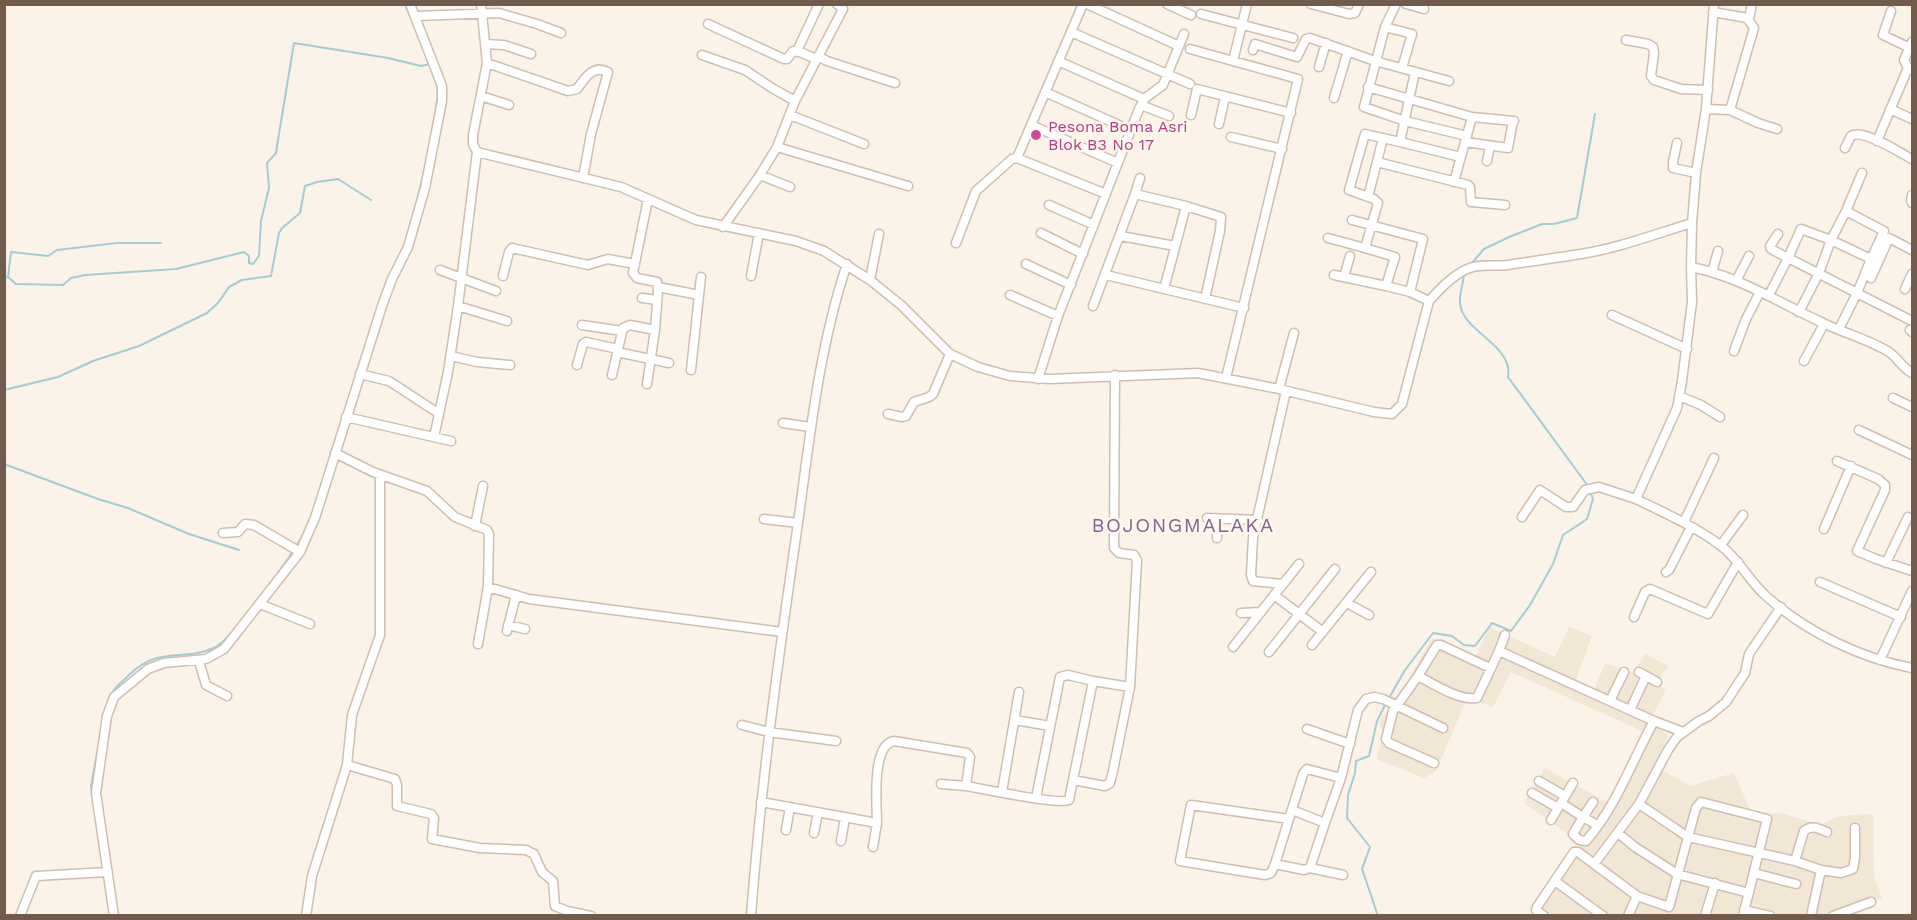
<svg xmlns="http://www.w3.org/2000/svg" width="1917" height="920" viewBox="0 0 1917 920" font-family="'Work Sans',sans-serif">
<rect width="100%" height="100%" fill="#fbf3e7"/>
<path fill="#f2e6d5" d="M1489,627L1555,657L1569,627L1592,636L1576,680L1594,689L1605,664L1633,672L1645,654L1668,666L1657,683L1666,690L1650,720L1668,736L1655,766L1690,786L1734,773L1750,810L1757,815L1780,813L1817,824H1823L1834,818L1850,815L1873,814L1874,876L1882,898L1841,915H1534L1582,844L1524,803L1545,768L1610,804L1642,731L1511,672L1493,707L1467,698L1436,771L1424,778L1377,759L1383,731L1379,722L1406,684L1432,638L1475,658Z"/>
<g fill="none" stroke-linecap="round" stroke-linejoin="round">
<path stroke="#a3cdd5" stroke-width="2" d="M405,4L417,32
M432,133L438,95L437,85
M417,200L425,168
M1472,263L1484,249L1509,237L1542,224H1554L1577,218L1595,114
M1464,275C1463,284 1459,295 1460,303C1462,332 1514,345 1508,377L1588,486
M8,277L16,284L63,285L71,278L85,275L176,269L244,252L249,256V263L253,264L259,256L261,221L269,188L267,163L276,153L277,146L294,43L388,58L421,66L430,64
M4,278L8,277L11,252L48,256L57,250L117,243H161
M4,390L58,377L93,361L139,346L207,313L218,303L229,287L242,280L271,276L279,233L282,228L300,213L305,186L317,182L338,179L371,200
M4,464L98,499L128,508L189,534L239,550
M325,473L357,372
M111,695C115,686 123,681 129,675C160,645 182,662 214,648C234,639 295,551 306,529
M1389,698L1405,670L1433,633L1452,636L1464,645L1475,646L1492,623L1511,631L1530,605L1553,564L1563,535L1587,519L1593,499L1590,491
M92,794L91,786L101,732
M93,800L95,812
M1378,916L1362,869L1370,847L1347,818L1348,795L1355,773L1356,761L1369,756L1377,721L1386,703"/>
<defs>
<path id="minor" d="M481,4L487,63L473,135V144L477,152L621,187L696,220L796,241L824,251L870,280L901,305L950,354L978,367L1010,376L1050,379L1198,373L1279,389L1374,412L1392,414L1402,404L1429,301C1440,289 1452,276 1467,269C1480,263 1495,267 1508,265C1532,261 1557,258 1581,254C1619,248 1655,234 1692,223
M1087,4L1179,46
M1167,4L1191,15
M1311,4L1349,14L1355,13L1359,4
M1396,4L1385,27L1364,107L1405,121L1467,136
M1406,4L1424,9
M1714,4L1706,109L1696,173L1692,223L1691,267L1692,302L1682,381L1677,408L1636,499C1665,513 1694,526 1720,545C1739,559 1749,581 1766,596C1806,632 1860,658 1912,668
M1891,11L1883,35L1910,48
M1201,14L1293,38
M415,16L499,13L537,24L561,33
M1749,19L1752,4
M708,24L784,59H787L793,51L800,52L816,59
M1385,27L1412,34L1402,68
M1071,32L1190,84
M1626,40L1648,44L1653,47L1654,53L1651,76L1654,80L1681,89L1708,90
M485,44L504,45L531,54
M1190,49L1298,79L1226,378
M1253,50L1255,44L1297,57L1306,39L1310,38L1375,61L1449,81
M797,51L819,4
M702,55L745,70L772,88L795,101
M818,56L827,61L895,83
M1058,61L1144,99
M1233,61L1247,4
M487,63L568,91L577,89C585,78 593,64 608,72L591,134L583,178
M1319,67L1326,43
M1912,70L1908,68L1904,60L1912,42
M1415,72L1400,142L1365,134L1349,190L1374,199L1378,203L1365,248L1395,257L1386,286L1410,292L1429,301
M1368,87L1472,117
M1045,92L1130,130
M481,96L509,105
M1334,98L1348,51
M1141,105L1169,116
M1706,109L1730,110L1754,28L1747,18L1713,12
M1890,109L1912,119
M1730,110L1758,123L1777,129
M790,115L864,144
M1191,115L1197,89L1291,113
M1219,124L1225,97
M1031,125L1118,163
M1231,137L1282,149
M1877,141L1908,68
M1400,142L1461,157
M1465,142L1508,148L1512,126
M1677,143L1673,162V168L1696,173
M777,147L908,186
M1845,148L1851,136C1863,128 1900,153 1912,159
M1017,158L1106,194
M1487,161L1490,146
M1377,162L1383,138
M760,175L790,187
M1454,182L1472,117L1514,121
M1135,194L1140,178
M1912,195L1911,200L1912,203
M1368,197L1377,162L1468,185L1470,187L1471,202L1505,205
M1049,205L1094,225
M1846,211L1884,231L1871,259
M1352,220L1423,239L1410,292
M723,227L760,175L777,147L795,101L843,9L837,4
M1041,233L1083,254
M1121,236L1175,246
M1328,238L1365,248
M956,243L976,191L1012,159L1017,158L1083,4
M1026,264L1071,285
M1691,267C1738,276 1778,302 1821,322C1843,333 1868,339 1889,352C1898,358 1902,368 1912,373
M440,270L496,291
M1712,272L1718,251
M1106,275L1244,308
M1334,275L1386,286
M503,276L509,252L512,248L588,265L608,259L635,264
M751,276L759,233
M1344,277L1350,256
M1871,278L1889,238L1912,250
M870,280L879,234
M1736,281L1749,256
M658,287L699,295L691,370
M1164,289L1186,206
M1905,289L1912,274
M699,295L701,277
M1010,295L1058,316
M1769,295L1788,258L1771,249L1770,246L1778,234
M642,298L657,300
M458,306L507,321
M1093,306L1135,194L1186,206L1221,217L1220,231L1205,299
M1799,312L1819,273L1831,240L1871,259L1857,293L1788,258L1801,229L1831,240L1846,211L1862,173
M1612,315L1687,349
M582,325L622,331
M1839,329L1857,293L1912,321
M1910,330L1912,332
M1734,351L1746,319L1760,292
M617,352L669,363
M451,356L477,362L510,365
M1804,361L1824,324
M577,365L583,344L586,342L618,349
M360,374L389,381L438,413
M612,375L623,328L630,325L655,330L658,291L657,282L637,278L633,273L648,199
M1115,375L1114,548L1119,553L1134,555L1137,560L1130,687
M1038,379L1058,316L1139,109L1144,99L1163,85L1184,34
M647,384L655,330
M1279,389L1294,333
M1679,396L1701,405L1720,417
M1893,398L1912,407
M888,414L902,417L906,416L914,402L929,397L933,394L950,354
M346,417L451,441
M783,423L810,427
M1859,430L1912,455
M434,437L448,372L458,306L477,152
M335,453L373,472L427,491L455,517L487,530L489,534L488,587
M1837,461L1878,479L1885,485V490L1857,551L1876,559L1912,571
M1522,517L1540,490L1566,507H1573L1585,490L1599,487L1636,499
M1207,518L1258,520
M764,519L798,523
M1684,522L1714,458
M475,526L483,486
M1824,529L1851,466
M223,533L238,532L245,524L254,525L300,552
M1217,538L1218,519
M1721,545L1743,515
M1886,563L1908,517
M1666,572L1669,570L1691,527
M1820,582L1901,617
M1282,584L1253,581L1251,575L1253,537L1286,391
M1274,595L1323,632
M1347,603L1369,615
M260,604L310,624
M1241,613L1261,612
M1634,617L1645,592L1650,589L1708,614L1738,562
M508,625L525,629
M507,631L516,595
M478,644L488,587L529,599L782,632
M1312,645L1371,572
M1233,647L1299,564
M1499,651L1505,635
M1269,652L1335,569
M1880,660L1912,591
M199,661L206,685L227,696
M1639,672L1657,682
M1418,676L1437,645H1441L1490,668
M1610,701L1624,672
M1630,710L1646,676
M1015,720L1050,726
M742,725L769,732L836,741
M1307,729L1350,744
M1434,763L1389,743L1386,739L1393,711L1418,676C1434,684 1459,701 1477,698L1499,651L1654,721
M347,765L395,779L397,785V806L431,814L434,818L432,839L480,848L526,850L534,854L542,872L553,881L555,906L567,911L591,916
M1073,780L1105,786L1110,783L1113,771L1130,687L1093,681
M1539,781L1565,796
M941,784L966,786
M1002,792L1019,692
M1532,793L1558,808
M761,802L877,823C877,805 871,745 894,741L967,753L970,757L966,786C983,789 1059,805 1069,800L1093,681L1068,675L1060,677L1036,798
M1561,803L1583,817L1593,802
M1639,804L1688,837L1696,808L1701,802L1767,819L1743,916
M1292,810L1325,823L1341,778L1358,710L1366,699L1374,697L1383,699L1443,728
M1289,819L1191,805L1180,861L1265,875L1271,873L1275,864L1304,870L1310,868L1325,823
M1551,820L1573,783
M1597,825L1583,817L1573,834L1579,840L1586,841C1616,807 1632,761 1654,721L1683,732
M786,830L790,807
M814,833L818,812
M1618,833L1635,847L1677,874L1749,893
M841,841L845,818
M873,847L877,823
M1795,861L1804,831C1812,824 1819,829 1827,832
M1275,864L1303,774L1307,769L1341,778
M1594,864L1639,804L1668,750L1677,737L1699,721L1709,716L1726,702L1745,673L1749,654L1781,607
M1310,868L1343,875
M1821,870L1841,873L1853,869L1855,858V828
M1754,873L1796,884
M1555,881L1603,916
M1637,896L1669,907L1688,837L1795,861L1821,870L1811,916
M1744,910L1770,916
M20,916L36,876L108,872
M114,916L96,793L107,716L114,697L148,669L164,663L206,659L224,649L300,552L315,518L383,303L392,279L408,247L425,188L442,101V86L410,4
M306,916L312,876L347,765L352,715L380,635V475
M751,916C761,784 779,653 798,523C810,436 819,347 847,264
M1544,916L1536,910L1537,907L1574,852H1578L1637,896L1628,916
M1705,916L1715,883
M1833,916L1871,902"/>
</defs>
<use href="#minor" stroke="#cfbeb0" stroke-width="11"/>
<use href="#minor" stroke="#fff" stroke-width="8"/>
</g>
<circle fill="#d1479c" stroke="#fef7ed" stroke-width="2" cx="1036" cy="135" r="6"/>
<g text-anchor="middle" stroke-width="5" stroke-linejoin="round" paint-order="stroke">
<g font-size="16" fill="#b23c85" stroke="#fef7ed" text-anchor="start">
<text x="1048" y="132">Pesona Boma Asri<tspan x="1048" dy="18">Blok B3 No 17</tspan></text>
</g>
<g font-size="20" letter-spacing="1.5" fill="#82648f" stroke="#fef7ed">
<text x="1183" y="532">BOJONGMALAKA</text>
</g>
</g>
<rect width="1917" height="920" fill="none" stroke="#735b4c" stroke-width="12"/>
</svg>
